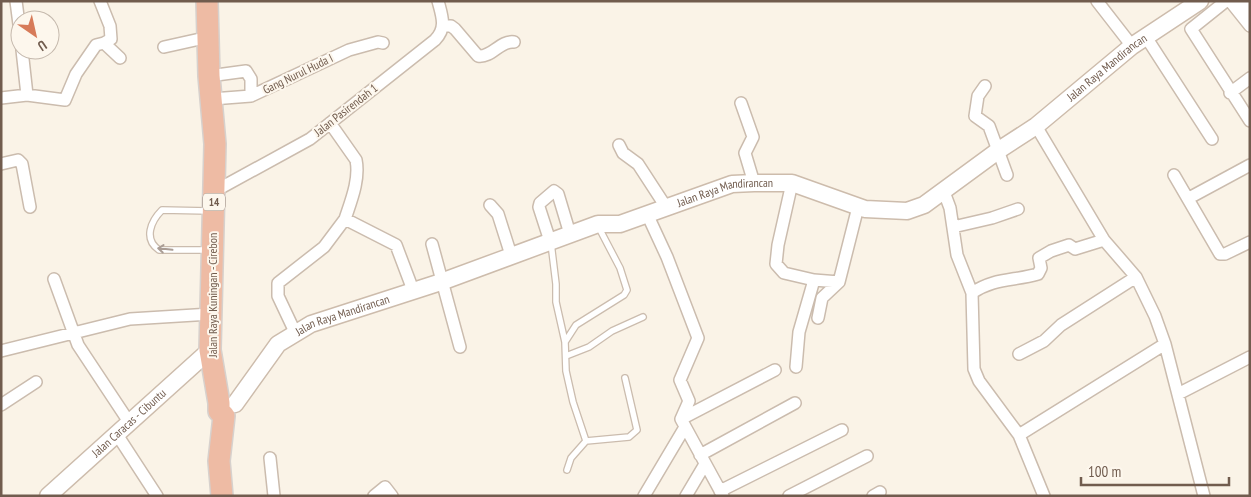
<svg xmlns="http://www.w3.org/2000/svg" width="1251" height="497" viewBox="0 0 1251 497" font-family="'PT Sans Narrow',sans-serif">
<rect width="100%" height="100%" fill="#faf3e7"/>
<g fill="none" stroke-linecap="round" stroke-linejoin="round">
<defs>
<path id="lane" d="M551,243L556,284V302L565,342
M208,250H159C143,239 151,221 162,210L209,211
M566,356L589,347L612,331L643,317
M586,441L629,437L637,430L625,378
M567,470L571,458L586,441L573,402L566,371L565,342L576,325L624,295L627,290L620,268L598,226"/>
<path id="street" d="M16,1L20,32
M100,1L110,26L111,39L104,43
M1097,1L1132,46
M1226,1L1191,29L1250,121
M1230,1L1250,26
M1242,1L1250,11
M443,26H451L455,29L478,56C492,58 500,40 514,42
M1146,37L1212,139
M164,47L209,37
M209,76L246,71L251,79V96
M985,86L978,96L975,116L989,126L1007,175
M1230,93L1250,78
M27,95L65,100L76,74L96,45L104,43L120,58
M1,98L27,95L22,50
M212,99L251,96L349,50L378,42L383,43
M741,103L753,137L745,153L754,183
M330,123L356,160C360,179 351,201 345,219L396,245L413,290
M1036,126L1104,240L1136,277L1155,316L1165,344L1204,496
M619,145L623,153L638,164L666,207
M1,164L18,160L22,164L30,207
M1174,175L1220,254H1225L1250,242
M792,183L778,245L776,264L784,273L814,280
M215,191L310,139L435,40C447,28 442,16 438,1
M944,192L950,208L957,255L972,293L974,369L979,381L1019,435L1044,496
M1189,198L1250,165
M490,205L498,214L511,255
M648,216L667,257L698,338L680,380L689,401L681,419L723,496
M953,227L992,218L1018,209
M550,241L539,207L540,203L554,191L558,194L570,234
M432,244L460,347
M54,279L78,345L129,422
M972,293C994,278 1013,281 1038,274L1041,268L1039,258L1051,251L1069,245L1075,249L1104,240
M818,318L822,298L839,282L858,207
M295,332L278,296V283L324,247L345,219
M1,351L130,319L211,314
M1019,354L1044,341L1061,325L1136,277
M796,367L799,332L814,280L839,282
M1178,394L1250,357
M1,405L36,382
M681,419L775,370
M116,433L157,496
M1019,435L1165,344
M700,455L795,403
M270,458L274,496
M720,491L842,430
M374,496L385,487L392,496
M644,496L685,427
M686,496L705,464
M789,496L867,456
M873,496L880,492"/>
<g id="secondary">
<path id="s1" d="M235,404L278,344L311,324L441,282L598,224H620L732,184L754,183H792L865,209L907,211L924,205L999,150L1036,126L1132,46L1200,1"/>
<path id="s2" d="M48,496L210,350"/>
</g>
<path id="highway" d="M207,1L209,76L215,144L210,350L219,403V411L224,416
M222,496L219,461L224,416"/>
</defs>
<use href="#lane" stroke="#cbbcae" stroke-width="8"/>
<use href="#street" stroke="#cbbcae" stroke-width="14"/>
<use href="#secondary" stroke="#cdbcac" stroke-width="19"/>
<use href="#highway" stroke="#d7d1cd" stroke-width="24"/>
<use href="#lane" stroke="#fff" stroke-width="5.5"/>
<use href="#street" stroke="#fff" stroke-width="11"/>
<use href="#secondary" stroke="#fff" stroke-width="16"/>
<use href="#highway" stroke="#eebba4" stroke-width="21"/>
</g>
<defs><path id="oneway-shaft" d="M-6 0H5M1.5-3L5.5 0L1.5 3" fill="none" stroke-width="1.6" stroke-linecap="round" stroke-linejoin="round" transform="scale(1.25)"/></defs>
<use stroke="#aa9d95" href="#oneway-shaft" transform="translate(165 249) rotate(-174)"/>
<g text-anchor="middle" stroke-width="4" stroke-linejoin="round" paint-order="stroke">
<rect fill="#fdf7ed" stroke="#9b8a7e" stroke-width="1" x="203" y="193.5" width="22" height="17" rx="4"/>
<g font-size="11" font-weight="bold" fill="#715c4e">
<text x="214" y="206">14</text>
</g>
<g font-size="12" fill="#715c4e" stroke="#fdf7ed">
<text dy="4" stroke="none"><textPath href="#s1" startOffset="984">Jalan Raya Mandirancan</textPath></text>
<text transform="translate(298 74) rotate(-26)" y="4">Gang Nurul Huda I</text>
<text transform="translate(346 110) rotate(-38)" y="4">Jalan Pasirendah 1</text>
<text dy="4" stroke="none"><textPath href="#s1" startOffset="549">Jalan Raya Mandirancan</textPath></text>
<text transform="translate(213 295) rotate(-90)" y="4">Jalan Raya Kuningan - Cirebon</text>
<text dy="4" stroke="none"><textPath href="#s1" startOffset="145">Jalan Raya Mandirancan</textPath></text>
<text dy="4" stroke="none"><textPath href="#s2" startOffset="109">Jalan Caracas - Cibuntu</textPath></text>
</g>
</g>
<rect width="1251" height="497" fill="none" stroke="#715c4e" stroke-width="5"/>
<g transform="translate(35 35) rotate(146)"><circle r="24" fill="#fdf7ed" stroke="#c5b9ad"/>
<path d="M0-4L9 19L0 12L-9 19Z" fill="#d77b59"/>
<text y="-8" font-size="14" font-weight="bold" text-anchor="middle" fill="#715c4e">U</text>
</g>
<path d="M1081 477v8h148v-8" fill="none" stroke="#715c4e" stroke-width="2.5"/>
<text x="1088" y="477" font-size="15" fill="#715c4e" stroke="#fdf7ed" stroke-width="4" paint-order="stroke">100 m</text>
</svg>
